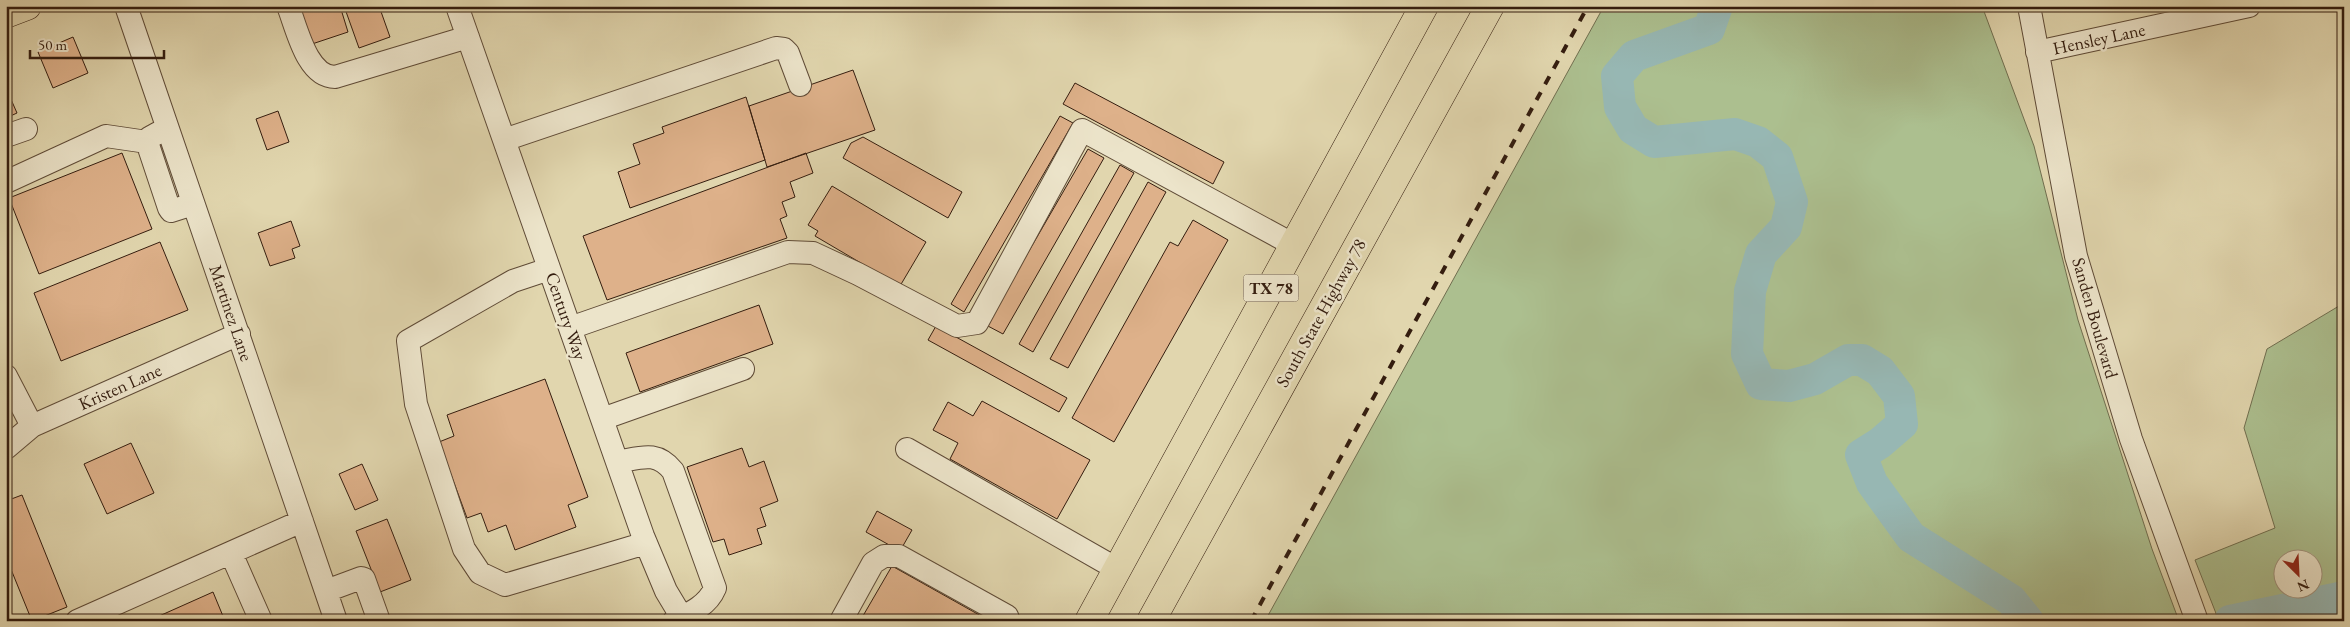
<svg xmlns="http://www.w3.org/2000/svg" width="2350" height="627" viewBox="0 0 2350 627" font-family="'EB Garamond',serif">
<rect width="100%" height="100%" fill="#e1d6ae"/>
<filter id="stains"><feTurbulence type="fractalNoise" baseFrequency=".004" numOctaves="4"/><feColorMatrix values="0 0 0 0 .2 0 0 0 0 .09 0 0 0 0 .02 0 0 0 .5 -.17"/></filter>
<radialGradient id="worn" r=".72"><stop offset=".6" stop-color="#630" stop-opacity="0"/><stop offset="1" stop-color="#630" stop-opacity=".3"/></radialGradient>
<path fill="#acbf8f" stroke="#706e4f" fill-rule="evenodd" d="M1604,6H1982L2034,146L2078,320L2152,549L2179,621H1265Z
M2344,303V621H2219L2195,560L2275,528L2244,428L2267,349ZM2282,560H2312V590H2282Z"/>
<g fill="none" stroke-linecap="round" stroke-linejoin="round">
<path stroke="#97b7b3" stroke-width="32" d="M1717,6L1709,29L1634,56L1617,76L1620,107L1633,129L1654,142L1735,134L1758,142L1777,157L1792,202L1786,227L1761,254L1750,291L1747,354L1761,384L1789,386L1815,379L1848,360H1862L1880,371L1899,396L1902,424L1880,443L1861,455L1872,483L1911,537L2011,600L2028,621
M2230,621L2344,597"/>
</g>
<path fill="#deb18a" stroke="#341d0f" d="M297,6H340L348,32L309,45Z
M344,6H379L390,37L359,48Z
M73,37L88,73L53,88L38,52Z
M853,70L875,130L767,167L749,106Z
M1075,83L1224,162L1213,184L1063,104Z
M6,88L17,113L6,118Z
M746,97L765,160L630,208L618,172L640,164L633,144L664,133L662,127Z
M278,111L289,142L267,150L256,119Z
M1060,116L1073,123L964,312L951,304Z
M863,137L962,192L948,218L843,158L851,143Z
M1088,149L1104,158L1003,334L986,325Z
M122,153L152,229L39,274L9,198Z
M806,153L813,173L790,182L795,197L782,202L787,216L780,219L787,238L607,300L583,236Z
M1120,165L1134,173L1033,352L1019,344Z
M1148,182L1166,192L1068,368L1050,359Z
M832,186L926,242L900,286L815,236L818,231L808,225Z
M1193,220L1228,240L1114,442L1072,418L1170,242L1178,246Z
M291,221L300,246L292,249L295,258L270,266L258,233Z
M160,242L188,310L61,361L34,293Z
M759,305L773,344L640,392L626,353Z
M936,326L1067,398L1059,412L928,340Z
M545,379L588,497L568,505L576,527L515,550L506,525L488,532L481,513L467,518L439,442L454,436L447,415Z
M982,401L1090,460L1057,519L950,459L958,443L933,430L948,402L973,416Z
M131,443L154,493L107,514L84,464Z
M742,448L749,467L764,461L778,501L760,508L766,526L757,529L762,544L729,555L724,539L713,542L687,467Z
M362,464L378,500L355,510L339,474Z
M22,495L67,607L32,621L6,557V501Z
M877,511L912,530L900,551L866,532Z
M387,519L411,580L380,592L356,531Z
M892,566L990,621H860Z
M213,592L225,621H148Z"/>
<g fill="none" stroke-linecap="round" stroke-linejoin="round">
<defs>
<path id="minor" d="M126,6L336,621
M288,6C297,29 307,77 335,77L468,37
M457,6L643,536L666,591L684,621
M2029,6L2076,256L2131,439L2197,621
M2037,52L2249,6
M158,133L149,138L147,142L169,208L171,211L193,204
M6,136L26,129
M504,140L776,48L784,49L788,53L800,85
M6,182L106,136L147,142
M549,269L513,281L408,341L416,404L464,549L480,573L505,585L646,543
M570,328L788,252L813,253L858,274L957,326L977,323L1082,130L1294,245
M6,376L32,426
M602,419L743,369
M6,448L32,426L239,334
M907,449L1117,569
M617,462C641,458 656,450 673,471L715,588C708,605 691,613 674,621
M231,553L261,621
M326,591L361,578L364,579L379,621
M77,621L302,521
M841,621L873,563L884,556H899L1007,616L1009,621"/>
<path id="major" d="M6,14L27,6
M1089,621L1424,6
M1151,621L1490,6"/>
</defs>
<use href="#minor" stroke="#5f4b37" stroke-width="24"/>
<use href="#major" stroke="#341d0f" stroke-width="29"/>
<use href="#minor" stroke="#ece4ca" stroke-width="22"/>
<use href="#major" stroke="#e1d6ae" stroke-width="28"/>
<path stroke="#341d0f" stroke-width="4" stroke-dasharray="9 9" stroke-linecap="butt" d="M1251,621L1588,6"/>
</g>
<g text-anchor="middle" stroke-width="5" stroke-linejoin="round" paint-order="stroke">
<rect fill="#ece4ca" stroke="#6b5947" stroke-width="1" x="1243.5" y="274.5" width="55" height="27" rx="4"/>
<g font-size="16" font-weight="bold" fill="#341d0f">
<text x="1271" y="294">TX 78</text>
</g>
<g font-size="18" fill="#341d0f" stroke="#ece4ca">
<text transform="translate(2099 39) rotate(-12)" y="6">Hensley Lane</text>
<text transform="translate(231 313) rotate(71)" y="6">Martinez Lane</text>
<text transform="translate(1321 313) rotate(-61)" y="6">South State Highway 78</text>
<text transform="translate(566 316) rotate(71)" y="6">Century Way</text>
<text transform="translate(2095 318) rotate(74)" y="6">Sanden Boulevard</text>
<text transform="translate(120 387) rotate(-24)" y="6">Kristen Lane</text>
</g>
</g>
<rect width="2350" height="627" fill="none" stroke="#e1d6ae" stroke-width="25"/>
<rect x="8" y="8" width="2335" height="612" fill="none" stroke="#341d0f" stroke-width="2.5"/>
<rect x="12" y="12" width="2325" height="602" fill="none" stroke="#341d0f"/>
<g transform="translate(2298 574) rotate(156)"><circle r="24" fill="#ece4ca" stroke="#a2947f"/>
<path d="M0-4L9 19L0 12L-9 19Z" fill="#8f2418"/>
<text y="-8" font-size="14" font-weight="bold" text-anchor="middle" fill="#341d0f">N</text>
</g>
<path d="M30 50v8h134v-8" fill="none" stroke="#341d0f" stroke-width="2.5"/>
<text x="38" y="50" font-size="15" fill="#341d0f" stroke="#ece4ca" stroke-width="4" paint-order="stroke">50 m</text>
<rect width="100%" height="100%" filter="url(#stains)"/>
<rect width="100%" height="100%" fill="url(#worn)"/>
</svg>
